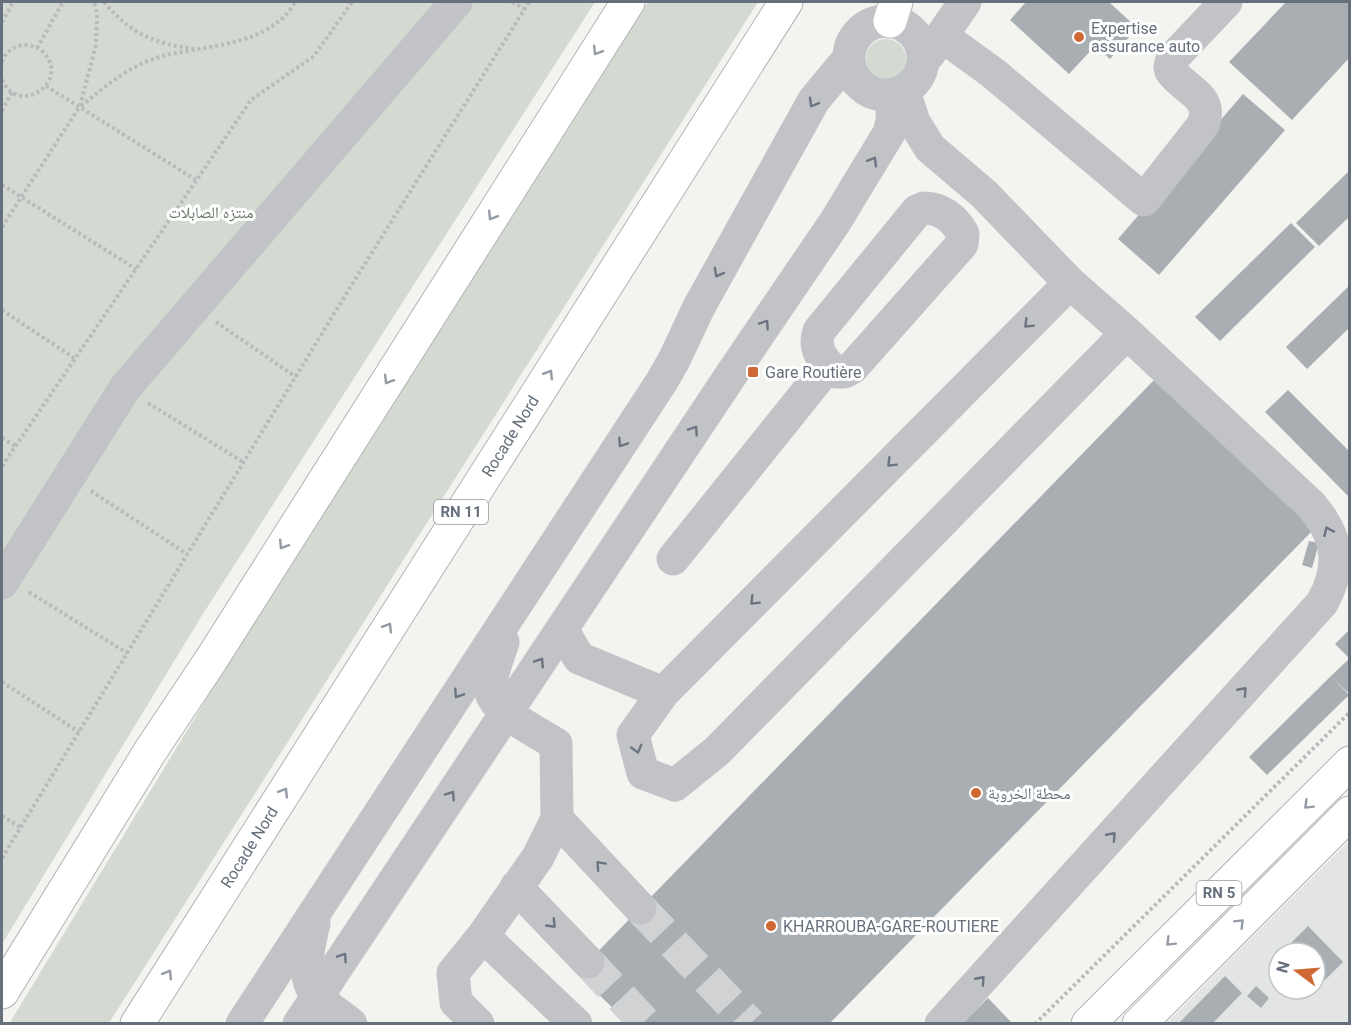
<svg xmlns="http://www.w3.org/2000/svg" width="1351" height="1025" viewBox="0 0 1351 1025" font-family="Roboto,'Noto Naskh Arabic',sans-serif">
<rect width="100%" height="100%" fill="#f3f3f0"/>
<path fill="#e3e5e3" fill-rule="evenodd" d="M1349,841V1023L1166,1024L1220,969ZM1279,953H1315V989H1279Z"/>
<path fill="#d4dad1" d="M2,2H595L201,617L2,944Z
M648,2H758L109,1023L9,1024L228,663Z
M866 59a20 20 0 1 1 40 0a20 20 0 1 1-40 0Z"/>
<path fill="#a9aeb3" d="M1026,2H1109L1137,28L1110,59L1095,46L1069,74L1010,20Z
M1286,2H1350V57L1292,120L1229,62Z
M1243,94L1285,130L1159,275L1118,239Z
M1350,170V216L1319,246L1296,223Z
M1291,223L1315,247L1220,341L1195,317Z
M1350,285V327L1307,369L1286,347Z
M1157,377L1315,528L829,1024H629L577,973Z
M1288,390L1350,452V498L1265,412Z
M1309,541L1319,543L1312,568L1302,565Z
M1350,629V656L1348,657L1335,644Z
M1350,658V689L1347,692L1331,676Z
M1331,676L1349,695L1267,775L1249,757Z
M1308,926L1343,962L1325,980L1315,970V953H1299L1290,944Z
M1225,976L1242,993L1212,1024H1178Z
M1256,986L1269,998L1261,1008L1247,996Z
M988,998L1013,1024H962Z"/>
<g fill="none" stroke-linecap="round" stroke-linejoin="round">
<path stroke="#d0d2d3" stroke-width="33" stroke-dasharray="33 16" stroke-linecap="butt" d="M640,908L750,1024
M588,962L646,1024"/>
<defs>
<path id="highway" d="M890,21L896,2
M2,992L151,750L211,660L628,2
M137,1024L786,2
M1088,1024L1350,763
M1139,1024L1350,813"/>
</defs>
<use href="#highway" stroke="#b2b4b7" stroke-width="35"/>
<path stroke="#b8babc" stroke-width="4" stroke-dasharray="3 3" stroke-linecap="butt" d="M104,2C131,34 154,44 196,49
M512,2L525,9
M2,22L13,2
M37,48L63,2
M2,62C5,53 12,47 23,45C31,45 39,47 44,53C71,82 17,118 2,79
M46,86L196,180
M81,106C106,86 131,64 163,56C201,46 246,47 278,22C285,17 291,8 296,2
M2,111L12,92
M2,185L136,269
M2,227L80,106L96,45L97,14L94,2
M2,310L74,358
M216,322L296,377
M148,403L243,462
M2,438L15,446
M2,466L251,100L314,56L352,2
M91,491L187,554
M29,592L127,653
M2,682L79,732
M2,816L20,827
M2,858L351,286L529,2
M1035,1024L1350,712"/>
<path stroke="#c1c3c6" stroke-width="33" d="M849 58a37 37 0 1 1 74 0a37 37 0 1 1-74 0Z
M942,36L993,73L1144,200L1203,125C1214,95 1185,91 1171,71L1170,67L1172,59L1226,2
M929,54L965,2
M904,91L914,122L930,148L984,194L1070,283L1127,333L1311,505C1338,536 1343,566 1322,603L941,1024
M924,208C941,208 955,219 963,234L962,244L852,368L844,372H835C822,360 813,348 819,331L917,211Z
M1070,283L663,693L633,735L643,773L675,785L717,751L1127,333
M673,559L828,366
M2,583L125,388L456,2
M562,629L579,658L663,693
M557,819L640,908
M516,887L588,962
M314,923C309,946 300,975 317,996C326,1007 340,1015 351,1024
M483,936L576,1024
M242,1024L662,381L674,360L699,307L814,100L849,58
M299,1024L733,372L835,222L889,133L892,121L893,94
M478,1024L456,1002L453,973L483,936L538,857L557,819L556,744C540,734 494,711 491,692C489,677 499,656 503,642"/>
<use href="#highway" stroke="#fff" stroke-width="33"/>
</g>
<defs><path id="oneway-chevron" d="M-2-3.5L2.5 0L-2 3.5" fill="none" stroke-width="1.6" stroke-linecap="round" stroke-linejoin="round" transform="scale(1.5)"/></defs>
<g stroke="#949ba4">
<use href="#oneway-chevron" transform="translate(597 51) rotate(122)"/>
<use href="#oneway-chevron" transform="translate(492 216) rotate(122)"/>
<use href="#oneway-chevron" transform="translate(549 374) rotate(-58)"/>
<use href="#oneway-chevron" transform="translate(388 380) rotate(122)"/>
<use href="#oneway-chevron" transform="translate(283 545) rotate(122)"/>
<use href="#oneway-chevron" transform="translate(388 627) rotate(-58)"/>
<use href="#oneway-chevron" transform="translate(284 792) rotate(-58)"/>
<use href="#oneway-chevron" transform="translate(1308 805) rotate(135)"/>
<use href="#oneway-chevron" transform="translate(1240 923) rotate(-45)"/>
<use href="#oneway-chevron" transform="translate(1170 942) rotate(135)"/>
<use href="#oneway-chevron" transform="translate(168 974) rotate(-58)"/>
</g>
<g stroke="#6b7481">
<use href="#oneway-chevron" transform="translate(813 103) rotate(120)"/>
<use href="#oneway-chevron" transform="translate(873 161) rotate(-58)"/>
<use href="#oneway-chevron" transform="translate(718 273) rotate(119)"/>
<use href="#oneway-chevron" transform="translate(765 324) rotate(-56)"/>
<use href="#oneway-chevron" transform="translate(1028 324) rotate(135)"/>
<use href="#oneway-chevron" transform="translate(694 430) rotate(-56)"/>
<use href="#oneway-chevron" transform="translate(622 443) rotate(123)"/>
<use href="#oneway-chevron" transform="translate(891 463) rotate(135)"/>
<use href="#oneway-chevron" transform="translate(1328 531) rotate(-114)"/>
<use href="#oneway-chevron" transform="translate(754 601) rotate(135)"/>
<use href="#oneway-chevron" transform="translate(540 662) rotate(-57)"/>
<use href="#oneway-chevron" transform="translate(1243 691) rotate(-48)"/>
<use href="#oneway-chevron" transform="translate(458 694) rotate(123)"/>
<use href="#oneway-chevron" transform="translate(637 749) rotate(75)"/>
<use href="#oneway-chevron" transform="translate(451 795) rotate(-56)"/>
<use href="#oneway-chevron" transform="translate(1112 836) rotate(-48)"/>
<use href="#oneway-chevron" transform="translate(600 865) rotate(-133)"/>
<use href="#oneway-chevron" transform="translate(552 924) rotate(46)"/>
<use href="#oneway-chevron" transform="translate(343 957) rotate(-56)"/>
<use href="#oneway-chevron" transform="translate(981 980) rotate(-48)"/>
</g>
<g fill="#ce6935" stroke="#fff" stroke-width="2">
<circle cx="1079" cy="37" r="6"/>
<rect x="747" y="366" width="12" height="12" rx="3"/>
<circle cx="976" cy="793" r="6"/>
<circle cx="771" cy="926" r="6"/>
</g>
<g text-anchor="middle" stroke-width="6" stroke-linejoin="round" paint-order="stroke">
<g fill="#fff" stroke="#949ba4" stroke-width="1.5">
<rect x="434" y="500" width="54" height="24" rx="4.5"/>
<rect x="1196.5" y="881" width="45" height="24" rx="4.5"/>
</g>
<g font-size="15" font-weight="bold" fill="#66707d">
<text x="461" y="517">RN 11</text>
<text x="1219" y="898">RN 5</text>
</g>
<g font-size="16" fill="#66707d" stroke="#fff" text-anchor="start">
<text x="1091" y="34">Expertise<tspan x="1091" dy="18">assurance auto</tspan></text>
<text x="765" y="378">Gare Routière</text>
<text x="988" y="799">محطة الخروبة</text>
<text x="783" y="932">KHARROUBA-GARE-ROUTIERE</text>
</g>
<g font-size="16" fill="#657564" stroke="#fff">
<text x="211" y="218">منتزه الصابلات</text>
</g>
<g font-size="16" fill="#66707d" stroke="#fff">
<text transform="translate(510 436) rotate(-58)" y="6">Rocade Nord</text>
<text transform="translate(249 847) rotate(-58)" y="6">Rocade Nord</text>
</g>
</g>
<rect width="1351" height="1025" fill="none" stroke="#66707d" stroke-width="6"/>
<g transform="translate(1297 971) rotate(286)"><circle r="28" fill="#ffffff" stroke="#c2c6cb" stroke-width="1.5"/>
<path d="M0-4.5L10 22L0 15L-10 22Z" fill="#ce6935"/>
<text y="-9" font-size="16" font-weight="bold" text-anchor="middle" fill="#66707d">N</text>
</g>
</svg>
